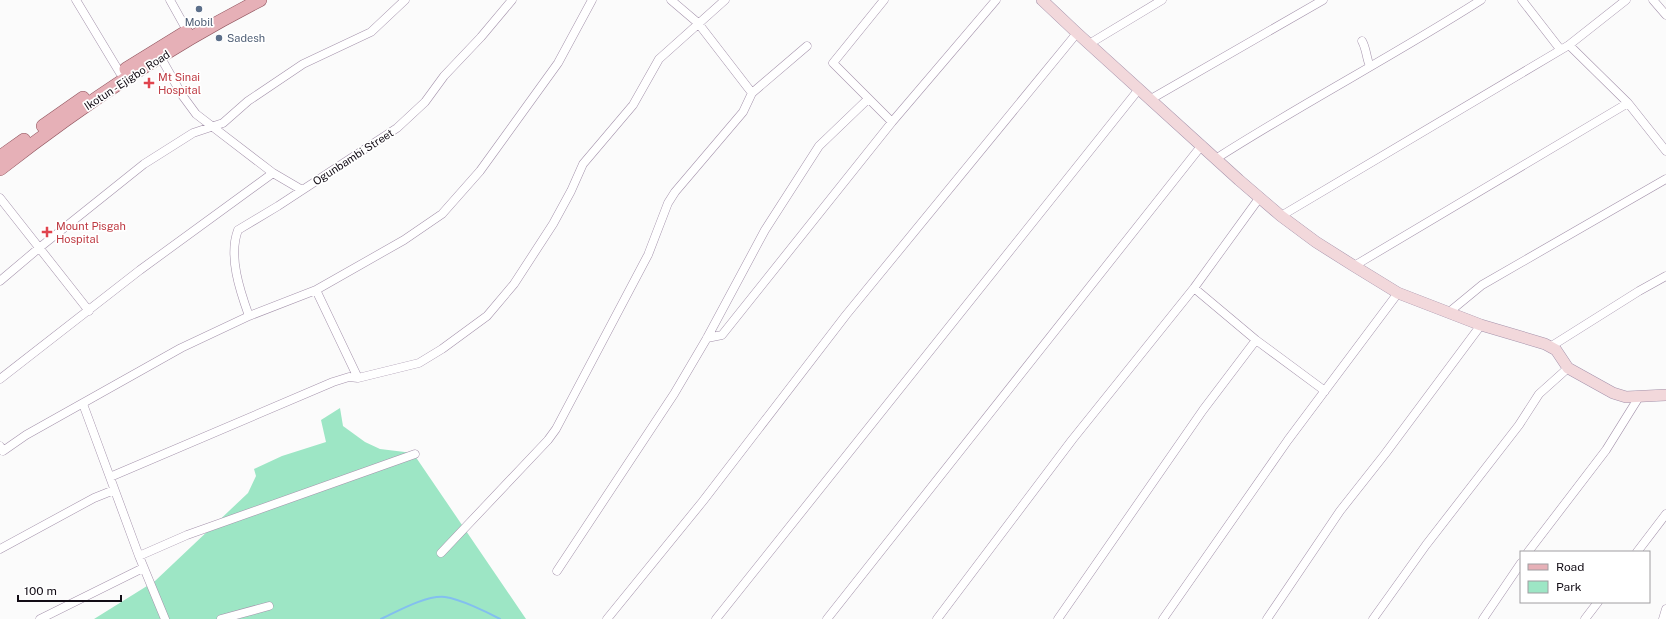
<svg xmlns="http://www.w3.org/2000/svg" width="1666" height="619" viewBox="0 0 1666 619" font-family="'Public Sans',sans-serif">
<rect width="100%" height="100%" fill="#fbfbfb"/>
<path fill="#9de6c5" d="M340,408L343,426L365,442L380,449L413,453L526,619H94L155,581L248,493L256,476L254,469L282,456L326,442L321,420Z"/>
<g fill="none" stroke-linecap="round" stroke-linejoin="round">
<path stroke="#83bfef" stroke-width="2" d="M381,619C398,611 426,595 445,597C460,599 487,612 500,619"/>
<defs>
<path id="street" d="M76,0L120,73
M170,0L189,34
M671,0L698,23L752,93
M884,0L833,63L892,122
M1522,0L1560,49
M1653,0L1666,15
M1362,41C1367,50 1366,58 1370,66
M1089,44L1162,0
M1569,45L1628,103L1666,151
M161,58L182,95L196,114L273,173L302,190
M1151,99L1323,0
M1217,158C1303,103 1395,55 1481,0
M0,198L89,311
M1281,216L1569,45L1626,0
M1354,266L1628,103
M0,281L39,248L144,164L193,133L223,123L248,101L303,64L371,32L405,0
M1194,288L1256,340L1325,391
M316,290L358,378
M1448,313L1482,285L1666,179
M249,316C240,291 228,256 238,230L278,206L397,128L425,102L444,76L481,37L512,0
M707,338L722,335L892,122L996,0
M1550,347L1639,291L1666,276
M0,379L140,270L273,173
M83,404L139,556L165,619
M0,446L3,451L26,435L181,348L249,316L316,290L404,240L442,214L480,171L558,63L592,0
M110,477L333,382L349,377L358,378L419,363L442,349L487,316L514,284L553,224L571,191L583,164L633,105L659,59L725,0
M0,549L94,498L114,490
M1528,552L1606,450L1639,397
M1637,552L1666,514
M441,553L548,440L556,429L648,255L668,203L675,192L743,112L752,93L807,46
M139,556L187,535L415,454
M557,571L674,394L707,338L765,230L819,146L868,99
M40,619L143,568
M221,619L269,606
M607,619L703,501L846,315L1077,33
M716,619L1139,89
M827,619L1202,145
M937,619L1072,440L1194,288L1260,197
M1058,619L1203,410L1256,340
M1163,619L1288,440L1398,293
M1267,619L1340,511L1385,454L1481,325
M1373,619L1426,545L1519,425L1539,394L1568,368
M1483,619L1521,563
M1585,619L1598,602
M1663,619L1666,609"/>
<path id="secondary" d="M1042,0L1077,33L1239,180L1281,216L1316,242L1354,266L1398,293L1481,325L1545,344L1556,350L1568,368L1613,393L1626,397L1666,395"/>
<path id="primary" d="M126,69L186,32
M43,126L83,98
M0,157L24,140
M0,169C81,106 168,47 260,0"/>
</defs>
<use href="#street" stroke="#a492ab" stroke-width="9"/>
<use href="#secondary" stroke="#a492ab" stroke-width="12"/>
<use href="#primary" stroke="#91555f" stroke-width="14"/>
<use href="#street" stroke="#fff" stroke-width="8"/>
<use href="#secondary" stroke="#f2d8db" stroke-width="11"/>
<use href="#primary" stroke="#e6b0b7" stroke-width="13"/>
</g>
<g fill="#5c6f8a" stroke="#fff" stroke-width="1.5">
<circle cx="199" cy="9" r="4"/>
<circle cx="219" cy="38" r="4"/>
</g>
<g fill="#e0444e" stroke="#fff" stroke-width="1.5">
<path d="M147 77h4v4h4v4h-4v4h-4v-4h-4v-4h4z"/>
<path d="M45 226h4v4h4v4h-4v4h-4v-4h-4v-4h4z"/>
</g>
<g text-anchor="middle" stroke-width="3.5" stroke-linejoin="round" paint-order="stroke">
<g font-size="11" fill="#4e5e75" stroke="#fff">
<text x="199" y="26">Mobil</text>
<text x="227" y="42" text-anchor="start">Sadesh</text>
</g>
<g font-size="11" fill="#be3a42" stroke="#fff" text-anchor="start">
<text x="158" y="81">Mt Sinai<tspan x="158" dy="13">Hospital</tspan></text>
<text x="56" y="230">Mount Pisgah<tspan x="56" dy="13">Hospital</tspan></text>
</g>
<g font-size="11" fill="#120c15" stroke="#fff">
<text transform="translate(127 80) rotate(-33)" y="4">Ikotun - Ejigbo Road</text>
<text transform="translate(353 157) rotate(-33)" y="4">Ogunbambi Street</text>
</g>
</g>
<rect x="1520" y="551" width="130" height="52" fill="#ffffff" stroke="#a09ea1"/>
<rect x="1528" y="564" width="20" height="6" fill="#e6b0b7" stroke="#a09ea1"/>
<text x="1556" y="571" font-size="12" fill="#120c15">Road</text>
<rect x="1528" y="581" width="20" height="12" fill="#9de6c5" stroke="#a09ea1"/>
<text x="1556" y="591" font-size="12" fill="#120c15">Park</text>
<path d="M18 595v6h103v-6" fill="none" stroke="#120c15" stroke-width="2"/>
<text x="24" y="595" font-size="12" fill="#120c15" stroke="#ffffff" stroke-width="3" paint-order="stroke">100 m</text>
</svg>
